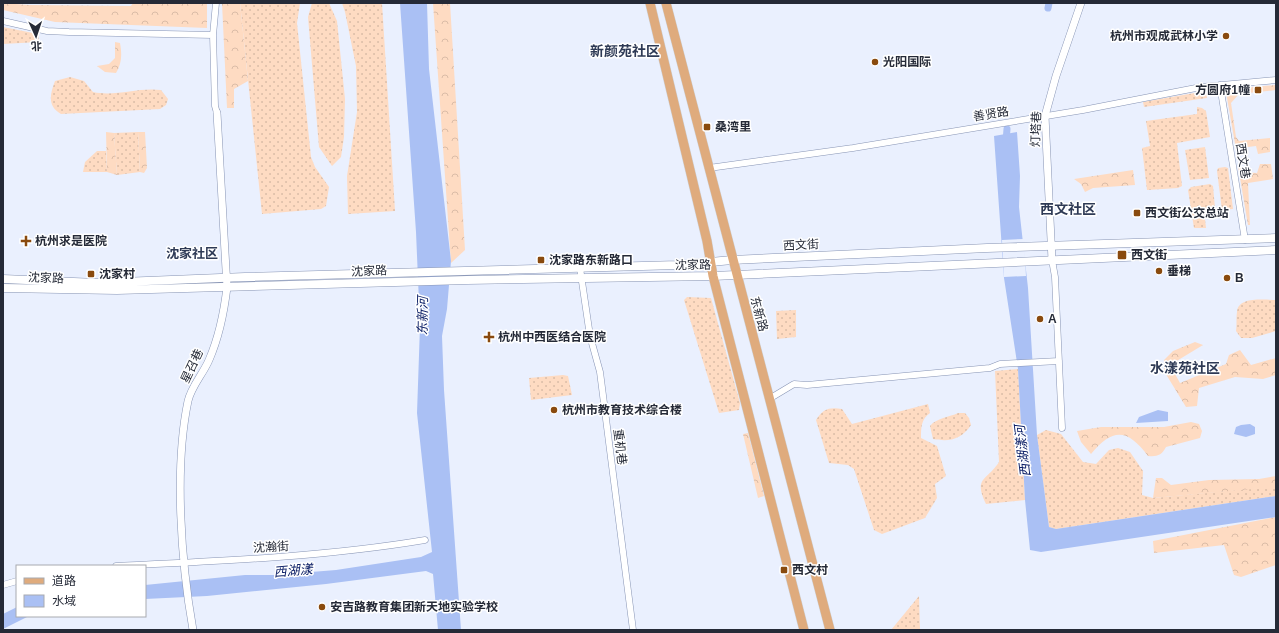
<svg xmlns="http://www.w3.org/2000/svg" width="1279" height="633" viewBox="0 0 1279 633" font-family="Arial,'Noto Sans SC',sans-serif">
<defs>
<pattern id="grass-dots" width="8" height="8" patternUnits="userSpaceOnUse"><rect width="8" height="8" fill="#fedbc2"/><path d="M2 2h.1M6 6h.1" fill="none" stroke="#dabca7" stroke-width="1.8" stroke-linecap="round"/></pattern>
<pattern id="forest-crowns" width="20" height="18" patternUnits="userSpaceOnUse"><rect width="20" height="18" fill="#fedbc2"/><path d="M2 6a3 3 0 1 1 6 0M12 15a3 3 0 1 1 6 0" fill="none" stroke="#dabca7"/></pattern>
</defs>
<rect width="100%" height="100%" fill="#eaf0fe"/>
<path fill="url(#grass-dots)" d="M240,3H300L297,23L311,157L315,167L329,187L326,206L321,209L262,214Z
M312,3H329L337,21L345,99L344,137L341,157L332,166L319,147L308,17Z
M342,3H382L395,211L348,214L347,176L357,112L356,66L345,12Z
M3,27L38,34L39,42L3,44Z
M70,77L84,81L93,92C116,97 138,87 161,90L168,99L166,105L160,109L61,114C47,106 50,94 55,81Z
M1206,91L1207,98L1144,107L1143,102Z
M1197,107L1202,108L1206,111L1210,137L1177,143L1182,186L1178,188L1147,190L1142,148L1150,146L1146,121L1197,114Z
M138,132L140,172L117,175L114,133Z
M1205,147L1209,178L1190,180L1185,150Z
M97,151H106L107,172H83L85,162Z
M1225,167L1228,168L1233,209L1222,210L1217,171L1218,168Z
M1210,184L1213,186L1215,208L1204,210L1206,228H1194L1188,190L1191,187Z
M687,297L711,298L740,403L739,410L719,413L684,300Z
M1276,300V331L1252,338H1241L1236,331C1237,324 1236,319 1237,312C1238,296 1265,300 1276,300Z
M796,310V337L777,339L776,311Z
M1018,369L1025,500L986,504C973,477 987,481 999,462L995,371Z
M563,375L568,376L572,395L531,400L529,378Z
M928,404L930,413C921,419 921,428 921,438L937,446L946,476L935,484L937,498L925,518L882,534L874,530L854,469L848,465L829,463L816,420C823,409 829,407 842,409L852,424Z
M958,413H965L969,418L971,425C961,440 949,442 933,439L930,426C936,418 950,417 958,413Z
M1046,430L1061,434L1083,462L1096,464L1109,450L1118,448L1130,452L1143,471L1142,495L1153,498L1276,486V496L1056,529L1049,527L1037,435Z
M919,596L920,630H891Z"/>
<path fill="url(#forest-crowns)" d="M3,3L29,5L131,6L133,3H207V28L55,22L3,10Z
M222,3H240L248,81L234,89V108H227Z
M433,3H450L465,250L451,263Z
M115,42L120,43C122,54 122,63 116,73L105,72L97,66L109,64L115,58Z
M1276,85V90L1239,94L1231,103L1236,137L1239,141L1270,138V152L1258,154L1256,146L1240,148L1241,155H1237L1226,92L1229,89Z
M106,132L114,133L117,175L107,172Z
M138,132H145L147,168L144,173L140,172Z
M1260,164H1271L1273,179L1248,183L1250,225H1248L1238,166H1241L1242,172L1257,173Z
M1133,170L1135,185L1093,188L1085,192L1081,184L1074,179Z
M1195,342L1203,345L1170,365L1180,383L1226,364L1229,355L1240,350L1251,365L1276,358V375L1263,379L1235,377L1199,388L1197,406L1186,407L1164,371V360L1173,351Z
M1191,422L1199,424L1202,431L1200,438L1166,447C1162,455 1157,457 1148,456C1128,429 1113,427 1091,454L1081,442L1077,431L1101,427H1164Z
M748,433L764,496L758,498L743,434Z
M1276,476V487L1153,498L1156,478H1162L1171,485L1209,480L1259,479Z
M1276,517V565L1241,577L1234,575L1224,545L1154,553L1153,541Z"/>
<path fill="#aac0f4" d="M400,3H427L429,69L451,261L447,309L442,336L444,390L461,630H438L433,574L426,571L326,584L207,596L145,599V585L245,575H274L336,570L421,557L432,552L417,413L420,326L416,232Z
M1017,132L1020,176L1019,207L1028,288L1037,435L1049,527L1056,529L1276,496V517L1041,552L1030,550L1025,500L1018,369L1004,278L994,136Z
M1158,410L1168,412V421L1136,423L1139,417Z
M1250,424L1255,427V434L1246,437L1234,434L1236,427L1241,425Z
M17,607V616H29L3,629V614Z"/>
<path fill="#eaf0fe" d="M1024,239L1026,276L1004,277L1002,240Z"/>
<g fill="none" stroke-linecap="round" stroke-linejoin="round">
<path stroke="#aac0f4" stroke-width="7" d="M1048,8L1049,3
M1006,142L1007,129"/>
<defs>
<path id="minor" d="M216,3L213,35L215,106L217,113
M3,21L47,31L69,32L213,35
M1220,85L1245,240
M709,168L853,148L1083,110L1201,87L1276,80
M1052,260L1055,277L1062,428
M580,268L590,336L600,372L633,630
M769,399L794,384L807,385L990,368L1000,364L1059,361
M116,566C220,561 323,557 425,540
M3,585L17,581"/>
<path id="tertiary" d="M1052,260L1045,116L1056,76L1081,3
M193,630C181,562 174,468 188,401C191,387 203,374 209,360C219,337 224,313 227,287L217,113"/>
<path id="secondary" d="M3,279L97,283L245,277L678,265L732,260L987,248L1276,238
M3,288L117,290L467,280L713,276L1276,250"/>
<path id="primary" d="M650,3L707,241L713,276L804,630
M666,3L830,630"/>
</defs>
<use href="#minor" stroke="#8794b4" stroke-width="7"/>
<use href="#tertiary" stroke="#8794b4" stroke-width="8"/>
<use href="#secondary" stroke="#8794b4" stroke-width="9"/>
<use href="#primary" stroke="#cfd0d3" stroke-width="10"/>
<use href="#minor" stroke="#fff" stroke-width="6"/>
<use href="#tertiary" stroke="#fff" stroke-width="7"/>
<use href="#secondary" stroke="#fff" stroke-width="8"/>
<use href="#primary" stroke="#dfab7d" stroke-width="9"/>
</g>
<g fill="#894a0e" stroke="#fff" stroke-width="1.5">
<circle cx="1226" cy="36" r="4"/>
<circle cx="875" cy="62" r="4"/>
<rect x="1254" y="86" width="8" height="8" rx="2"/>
<rect x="703" y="123" width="8" height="8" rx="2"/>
<rect x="1133" y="209" width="8" height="8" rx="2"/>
<path d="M24 235h4v4h4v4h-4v4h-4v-4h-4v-4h4z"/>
<rect x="1117" y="250" width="10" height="10" rx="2"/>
<rect x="537" y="256" width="8" height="8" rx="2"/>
<circle cx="1159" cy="271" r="4"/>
<rect x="87" y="270" width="8" height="8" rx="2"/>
<circle cx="1227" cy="278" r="4"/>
<circle cx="1040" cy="319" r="4"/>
<path d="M487 331h4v4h4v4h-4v4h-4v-4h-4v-4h4z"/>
<circle cx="554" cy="410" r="4"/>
<rect x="780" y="566" width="8" height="8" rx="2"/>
<circle cx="322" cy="607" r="4"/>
</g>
<g text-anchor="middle" stroke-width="3" stroke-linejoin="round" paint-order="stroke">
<g font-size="12" font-weight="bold" fill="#252a37" stroke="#fff" text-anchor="start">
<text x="1218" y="40" text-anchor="end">杭州市观成武林小学</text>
<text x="883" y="66">光阳国际</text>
<text x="1250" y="94" text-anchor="end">方圆府1幢</text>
<text x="715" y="131">桑湾里</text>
<text x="1145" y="217">西文街公交总站</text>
<text x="35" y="245">杭州求是医院</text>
<text x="1131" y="259">西文街</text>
<text x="549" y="264">沈家路东新路口</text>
<text x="1167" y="275">垂梯</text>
<text x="99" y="278">沈家村</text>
<text x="1235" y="282">B</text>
<text x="1048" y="323">A</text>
<text x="498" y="341">杭州中西医结合医院</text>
<text x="562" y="414">杭州市教育技术综合楼</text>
<text x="792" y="574">西文村</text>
<text x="330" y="611">安吉路教育集团新天地实验学校</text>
</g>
<g font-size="12" fill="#252a37" stroke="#fff">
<text transform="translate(991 114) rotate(-9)" y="4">善贤路</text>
<text transform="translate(1036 129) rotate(-88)" y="4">灯塔巷</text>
<text transform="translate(1243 161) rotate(81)" y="4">西文巷</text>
<text transform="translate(801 245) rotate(-3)" y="4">西文街</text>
<text transform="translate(693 265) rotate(-1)" y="4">沈家路</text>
<text transform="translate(369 271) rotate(-2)" y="4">沈家路</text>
<text transform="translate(46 278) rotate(2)" y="4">沈家路</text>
<text transform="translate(759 314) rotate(75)" y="4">东新路</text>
<text transform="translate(192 366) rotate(-65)" y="4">星召巷</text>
<text transform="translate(620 447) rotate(83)" y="4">重机巷</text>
<text transform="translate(271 547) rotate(-3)" y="4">沈瀚街</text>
</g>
<g font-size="13" font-weight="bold" fill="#2e3a55" stroke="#fff">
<text x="192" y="258">沈家社区</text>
</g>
<g font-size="13" font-style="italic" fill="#0e2168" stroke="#fff">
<text transform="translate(422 316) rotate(-89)" y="5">东新河</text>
<text transform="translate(1022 451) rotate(-97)" y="5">西湖漾河</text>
<text transform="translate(293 570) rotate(-5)" y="5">西湖漾</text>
</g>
<g font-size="14" font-weight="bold" fill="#2e3a55" stroke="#fff">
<text x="625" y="56">新颜苑社区</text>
<text x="1068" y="214">西文社区</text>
<text x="1185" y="373">水漾苑社区</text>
</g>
</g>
<rect width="1279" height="633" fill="none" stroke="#252a37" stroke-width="8"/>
<rect x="16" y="565" width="130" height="52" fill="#ffffff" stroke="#a8aaaf"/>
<rect x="24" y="578" width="20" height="6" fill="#dfab7d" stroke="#a8aaaf"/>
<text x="52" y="585" font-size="12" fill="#252a37">道路</text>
<rect x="24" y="595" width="20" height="12" fill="#aac0f4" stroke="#a8aaaf"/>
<text x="52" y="605" font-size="12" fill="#252a37">水域</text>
<g transform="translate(36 36) rotate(177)" stroke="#ffffff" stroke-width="3" paint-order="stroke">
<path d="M0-3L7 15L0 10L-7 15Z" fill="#252a37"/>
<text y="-6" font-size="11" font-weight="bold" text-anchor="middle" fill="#252a37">北</text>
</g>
</svg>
